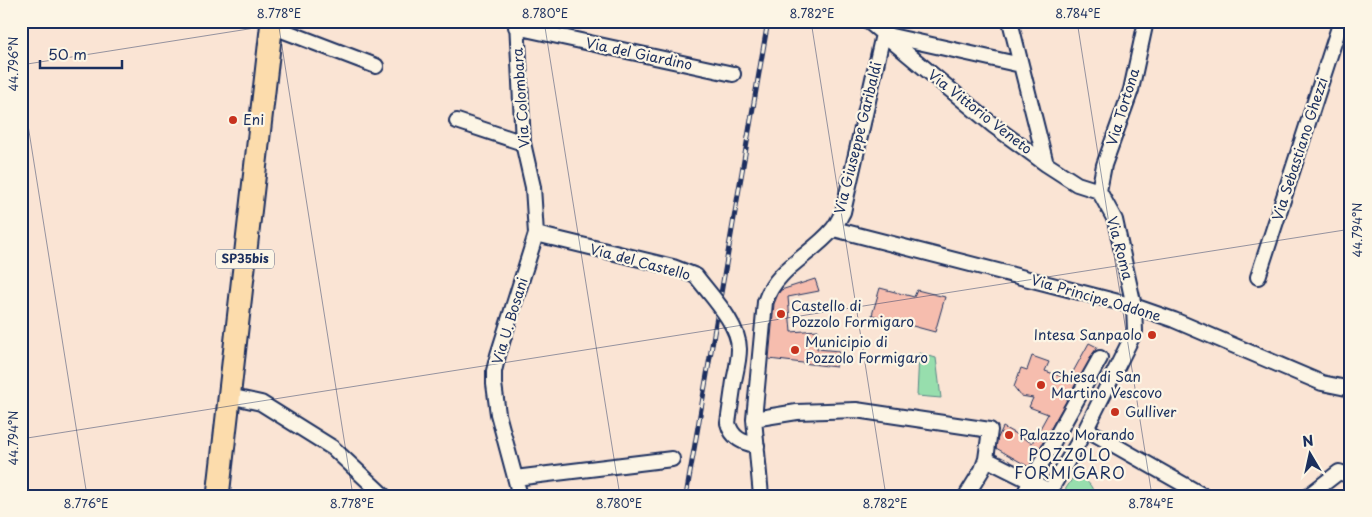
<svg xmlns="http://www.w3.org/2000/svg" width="1372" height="517" viewBox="0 0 1372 517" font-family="'Playpen Sans',sans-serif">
<rect width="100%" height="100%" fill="#fae4d4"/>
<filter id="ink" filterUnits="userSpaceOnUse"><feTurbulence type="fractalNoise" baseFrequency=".02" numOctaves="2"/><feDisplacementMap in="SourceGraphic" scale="10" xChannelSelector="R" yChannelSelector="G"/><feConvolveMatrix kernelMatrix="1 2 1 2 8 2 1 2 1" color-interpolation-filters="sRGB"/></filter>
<g filter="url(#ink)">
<path fill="#97dead" stroke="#598686" d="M919,353L936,358L941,398L917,396Z
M1076,473C1086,480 1092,484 1095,496H1061Z"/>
<path fill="#f6bdae" stroke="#1b2f5e" d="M815,279L819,291L788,297L791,332L818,330L817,349L839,351L836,367L769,359L774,304L778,294L781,290Z
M880,288L914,297L917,290L945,297L935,332L872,315Z
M1089,343L1097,347L1029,467L996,448L997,440L1003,427L1032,443L1048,414L1029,407L1033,398L1021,396L1014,387L1021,368L1027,370L1032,356L1049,362L1045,371L1069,379Z"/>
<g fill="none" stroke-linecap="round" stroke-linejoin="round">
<defs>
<path id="street" d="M517,21L523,143L533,187L536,234L498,355L494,371V384L498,414L520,496
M868,21L994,126L1046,164L1077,184L1099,191
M1010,21L1046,164
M271,26L376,66
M516,27L733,74
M887,35L1021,65
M457,121L523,143
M1099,191L1104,165L1131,90L1146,21
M834,229L1134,306L1174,320L1322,383L1351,389
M536,234L673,267L696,276
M1258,277L1341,21
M734,381L728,423C732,439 743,442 757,446
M229,396L261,403L333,448L384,496
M754,419L797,412L856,410L990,430L986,459L982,470L966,496
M1086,429L1204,496
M986,459L1050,491
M515,478L672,459
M761,496L754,419L765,302C776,268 812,255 833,229C837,224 840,217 843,212L886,21
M1023,496L1100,358
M1047,496L1086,429L1135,331L1134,306L1115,220L1099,191
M1308,496L1339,472L1351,476"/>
<path id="primary" d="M218,496L272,21"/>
</defs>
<use href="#street" stroke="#1b2f5e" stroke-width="18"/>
<use href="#primary" stroke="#1b2f5e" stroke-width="25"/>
<use href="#street" stroke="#fcf5e5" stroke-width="14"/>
<use href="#primary" stroke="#fcdcac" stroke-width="21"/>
<defs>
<path id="rail" d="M686,496L768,21"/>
</defs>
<use href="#rail" stroke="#1b2f5e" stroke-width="5"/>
<use href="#rail" stroke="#fcf5e5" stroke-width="3" stroke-dasharray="9" stroke-linecap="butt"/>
<defs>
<path id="street-bridge" d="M696,276C711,296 739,324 739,349C739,360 736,371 734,381"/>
</defs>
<use href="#street-bridge" stroke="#1b2f5e" stroke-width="18" stroke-linecap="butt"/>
<use href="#street-bridge" stroke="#fcf5e5" stroke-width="14"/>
</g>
</g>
<path fill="none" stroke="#1b2f5e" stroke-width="1" stroke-opacity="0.45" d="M278,21L353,496M544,21L620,496M811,21L886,496M1077,21L1152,496M1344,21L1351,67M21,65L299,21M21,81L87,496M21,439L1351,229"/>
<g fill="#c8321e" stroke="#fcf5e5" stroke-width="2">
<circle cx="233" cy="120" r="5"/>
<circle cx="781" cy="314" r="5"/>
<circle cx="1152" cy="335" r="5"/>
<circle cx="795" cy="350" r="5"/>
<circle cx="1041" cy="385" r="5"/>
<circle cx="1115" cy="412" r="5"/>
<circle cx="1009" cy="435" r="5"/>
</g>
<g text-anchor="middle" stroke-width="4.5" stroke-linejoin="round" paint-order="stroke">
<rect fill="#fcf5e5" stroke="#5e6a86" stroke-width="1" x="216" y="249.5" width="58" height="19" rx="4"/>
<g font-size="12" font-weight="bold" fill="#1b2f5e">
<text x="245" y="263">SP35bis</text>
</g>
<g font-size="14" fill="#1b2f5e" stroke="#fcf5e5">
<text transform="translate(639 54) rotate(12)" y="5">Via del Giardino</text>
<text transform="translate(521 98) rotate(-94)" y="5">Via Colombara</text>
<text transform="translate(1123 107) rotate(-73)" y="5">Via Tortona</text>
<text transform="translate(980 112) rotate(38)" y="5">Via Vittorio Veneto</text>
<text transform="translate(858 138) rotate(-76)" y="5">Via Giuseppe Garibaldi</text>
<text transform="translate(1300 149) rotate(-72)" y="5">Via Sebastiano Ghezzi</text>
<text transform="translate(1120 248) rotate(75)" y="5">Via Roma</text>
<text transform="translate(640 262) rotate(15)" y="5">Via del Castello</text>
<text transform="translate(1096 298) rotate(16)" y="5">Via Principe Oddone</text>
<text transform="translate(510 321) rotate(-73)" y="5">Via U. Bosani</text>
</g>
<g font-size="14" fill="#1b2f5e" stroke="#fcf5e5" text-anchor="start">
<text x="243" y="125">Eni</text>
<text x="791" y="311">Castello di<tspan x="791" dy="16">Pozzolo Formigaro</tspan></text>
<text x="1142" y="340" text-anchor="end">Intesa Sanpaolo</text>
<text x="805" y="347">Municipio di<tspan x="805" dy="16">Pozzolo Formigaro</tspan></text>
<text x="1051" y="382">Chiesa di San<tspan x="1051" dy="16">Martino Vescovo</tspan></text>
<text x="1125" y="417">Gulliver</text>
<text x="1019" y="440">Palazzo Morando</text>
</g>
<g font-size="16" letter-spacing="1" fill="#1b2f5e" stroke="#fcf5e5">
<text x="1070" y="461">POZZOLO<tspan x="1070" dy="18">FORMIGARO</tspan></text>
</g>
</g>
<rect width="1372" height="517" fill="none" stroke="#fcf5e5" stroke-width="55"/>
<g transform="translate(1310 454) rotate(351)" stroke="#fcf5e5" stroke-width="4" paint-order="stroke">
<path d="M0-4L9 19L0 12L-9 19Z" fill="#1b2f5e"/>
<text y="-8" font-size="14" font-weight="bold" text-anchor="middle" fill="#1b2f5e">N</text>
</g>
<path d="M40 60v8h82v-8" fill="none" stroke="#1b2f5e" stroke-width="2.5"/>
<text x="48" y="60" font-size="15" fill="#1b2f5e" stroke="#fcf5e5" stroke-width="4" paint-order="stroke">50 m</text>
<rect x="28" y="28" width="1316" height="462" fill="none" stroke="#1b2f5e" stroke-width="2"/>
<g font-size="12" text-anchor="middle" fill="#1b2f5e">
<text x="279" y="18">8.778°E</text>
<text x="545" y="18">8.780°E</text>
<text x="812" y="18">8.782°E</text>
<text x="1078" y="18">8.784°E</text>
<text transform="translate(14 64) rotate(-90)" y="4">44.796°N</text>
<text transform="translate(1358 230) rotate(-90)" y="4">44.794°N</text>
<text transform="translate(14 438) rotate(-90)" y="4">44.794°N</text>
<text x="86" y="508">8.776°E</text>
<text x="352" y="508">8.778°E</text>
<text x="619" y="508">8.780°E</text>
<text x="885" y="508">8.782°E</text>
<text x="1151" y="508">8.784°E</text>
</g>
</svg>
